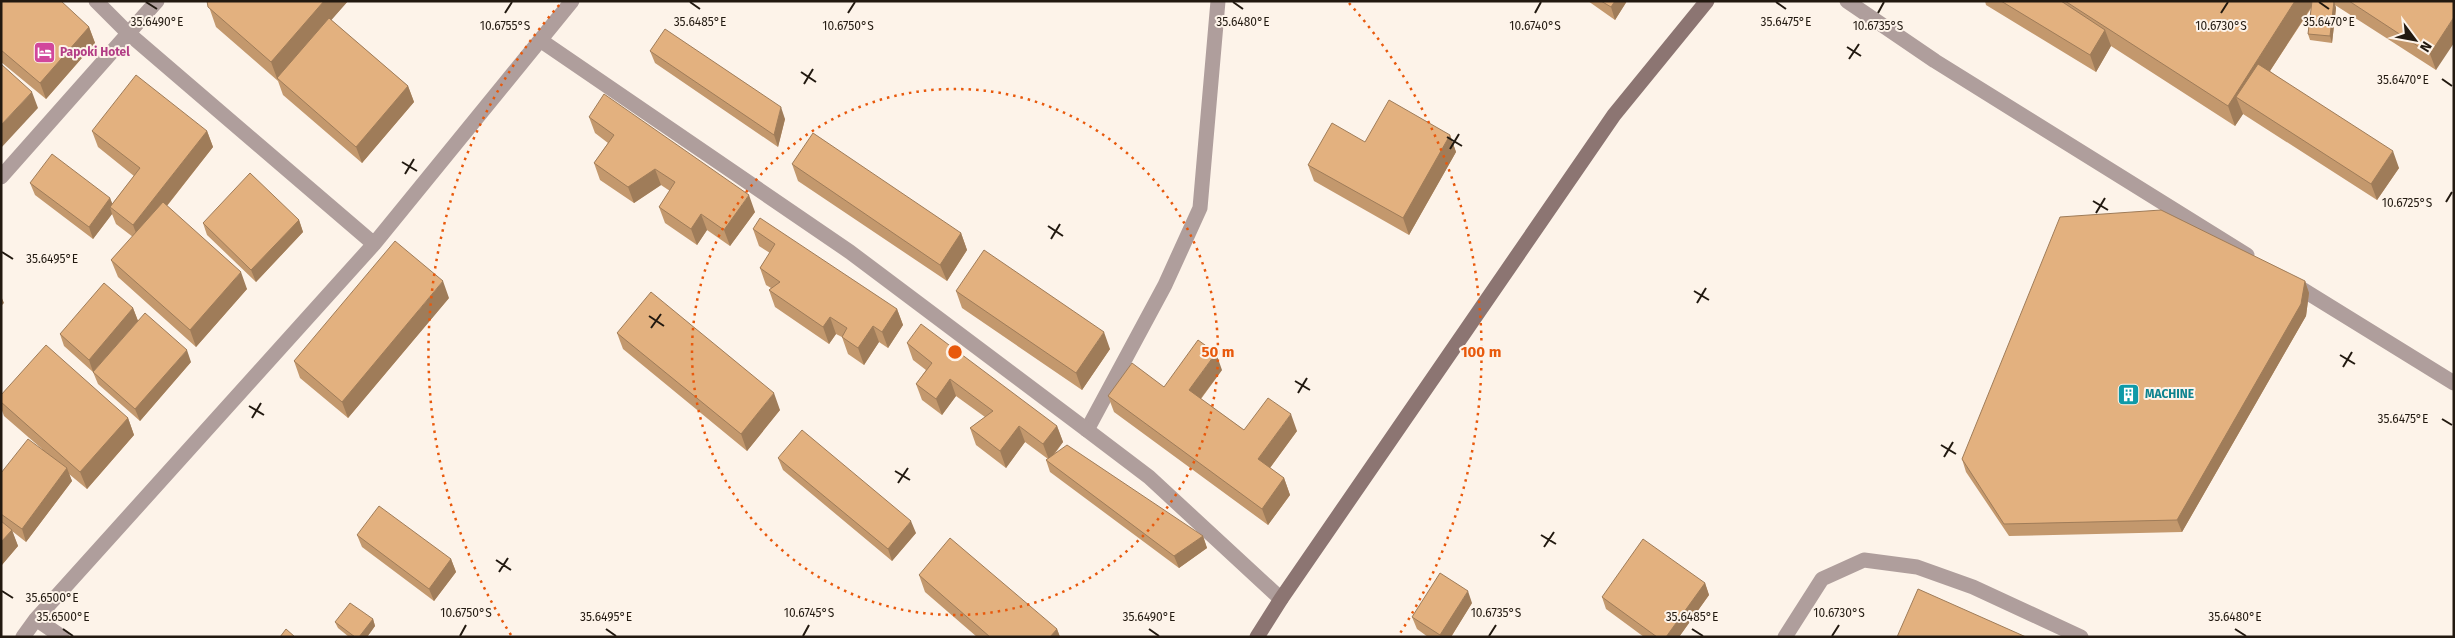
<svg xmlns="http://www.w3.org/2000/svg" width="2455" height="638" viewBox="0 0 2455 638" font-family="'Fira Sans',sans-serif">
<rect width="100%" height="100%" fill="#fdf3e9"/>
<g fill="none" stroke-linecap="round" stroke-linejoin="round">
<path stroke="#af9e9c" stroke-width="15" d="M1087,430L1165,285L1200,208L1218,1
M1785,637L1822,579L1864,560L1917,567L1973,587L2081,637"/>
<path stroke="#af9e9c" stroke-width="15" d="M96,1L128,33L374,244
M1847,1L1935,61L2247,255
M540,40L850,252L1087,430L1149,477L1281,599
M1,177L157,1
M2292,283L2454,383
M36,619L62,637
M23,637L36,619L374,244L572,1"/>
<path stroke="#8c7572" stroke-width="15" d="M1257,637L1281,599L1614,115L1707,1"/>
</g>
<path fill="#c3986d" d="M1,1L89,27L95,43L46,99L1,62Z
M207,1H348L331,20L408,86L414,102L362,163L283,95L278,81L216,27Z
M1588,1H1627L1615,20Z
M1985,1H2454L2436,70L2335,5L2336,8L2332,43L2310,40L2308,34L2312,7L2270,71L2399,168L2377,200L2243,114L2235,126L2111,46L2096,72L1986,5Z
M650,51L785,119L778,147L655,63Z
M589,117L755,212L730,246L707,230L697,245L665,223L659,207L670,191L661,185L634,203L600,180L594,163L608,143L595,133Z
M92,131H207L213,147L167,206L247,289L196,347L118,277L111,260L133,237L116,224L112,214L93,239L35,195L30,183L110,198L112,204L134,176L98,147Z
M1450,135L1456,152L1409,235L1314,181L1308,165L1365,142Z
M792,164L961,233L967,250L947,281L798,181Z
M299,220L303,232L256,282L207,235L203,223Z
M753,229L897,309L903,325L888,348L879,342L864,365L848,354L842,337L836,334L829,344L775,307L769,290L771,288L766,285L760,268L770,253L759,246Z
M2305,281L2309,293L2306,316L2182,532L2009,536L1966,472L1962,459Z
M956,291L1110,349L1082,390L962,308Z
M449,298L348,418L300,378L294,361Z
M133,308L138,321L93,372L64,346L60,334Z
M617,333L780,410L747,451L623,349Z
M907,343L1057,426L1063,442L1054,455L1203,536L1207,548L1179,568L1050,472L1046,460L1048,459L1025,442L1006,468L976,445L970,428L985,417L956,396L942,415L922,400L916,384L926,370L913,360Z
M191,362L140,421L98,384L93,372Z
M1222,370L1201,399L1244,430L1297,431L1270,468L1284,478L1290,495L1268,525L1114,412L1108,396L1164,387Z
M1,395L128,418L134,435L87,489L69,474L72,481L26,542L12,531L18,546L1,566V473L42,449L4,416L1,408Z
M778,458L916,533L892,561L783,470Z
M357,535L451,559L456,572L434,601L362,547Z
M919,575L1057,629L1060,637H977L925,592Z
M1705,583L1709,595L1679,637H1644L1606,609L1602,597Z
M1472,603L1451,637H1428L1417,629L1412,617Z
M373,619L375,626L367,637H349L338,628L335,622Z"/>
<path fill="#9f7c59" d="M324,1H348L279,80L277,78L278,81L271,62Z
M1615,1H1627L1615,20L1611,7Z
M2295,1H2315L2248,105L2236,97L2243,114L2235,126L2228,106Z
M2334,1L2336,8L2332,43L2330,36Z
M2454,17V43L2436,70L2430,54Z
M89,27L95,43L46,99L40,83Z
M2105,30L2111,46L2096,72L2090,55Z
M408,86L414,102L362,163L356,147Z
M32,92L38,108L1,148V125Z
M781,107L785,119L778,147L774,135Z
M207,131L213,147L139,241L133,225Z
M1450,135L1456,152L1409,235L1403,218Z
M2393,151L2399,168L2377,200L2371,184Z
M655,169L661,185L634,203L628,187Z
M749,195L755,212L730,246L724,230Z
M110,198L115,210L110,207L112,214L93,239L89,227Z
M701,214L707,230L697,245L691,229Z
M299,220L303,232L256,282L251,270Z
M961,233L967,250L947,281L940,265Z
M241,272L247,289L196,347L190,330Z
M443,281L449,298L348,418L342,402Z
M2305,281L2309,293L2306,316L2182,532L2177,520Z
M1,296L4,303L1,306Z
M133,308L138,321L93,372L89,360Z
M897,309L903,325L888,348L882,332Z
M830,317L836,334L829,344L823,327Z
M873,326L879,342L864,365L858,348Z
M1104,332L1110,349L1082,390L1076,373Z
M187,350L191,362L140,421L135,409Z
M1216,353L1222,370L1195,406L1189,390Z
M950,379L956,396L942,415L936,399Z
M774,393L780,410L747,451L741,434Z
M1291,414L1297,431L1264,476L1258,459Z
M128,418L134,435L87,489L80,472Z
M1019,426L1025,442L1006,468L1000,451Z
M1057,426L1063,442L1049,460L1043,444Z
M67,468L72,481L26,542L22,529Z
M1284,478L1290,495L1268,525L1262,509Z
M911,521L916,533L892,561L888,549Z
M12,530L18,546L1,566V542Z
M1203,536L1207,548L1179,568L1174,556Z
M451,559L456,572L434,601L429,589Z
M1705,583L1709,595L1679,637H1666Z
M1468,591L1472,603L1451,637H1440V635Z
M373,619L375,626L367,637H359Z
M1057,629L1060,637H1050Z"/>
<path fill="#e3b17f" stroke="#9f7c59" d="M1,1H61L89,27L40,83L1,50Z
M207,1H324L271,62L208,7Z
M1601,1H1615L1611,7Z
M2001,1H2061L2105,30L2090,55Z
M2065,1H2295L2228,106Z
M2312,1H2334L2330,36L2308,34Z
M2349,1H2454V17L2430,54Z
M329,18L408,86L356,147L277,78Z
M665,29L781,107L774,135L650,51Z
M1,64L32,92L1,125Z
M2258,64L2393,151L2371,184L2236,97Z
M136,75L207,131L133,225L110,207L140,168L92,131Z
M604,94L749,195L724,230L701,214L691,229L659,207L675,182L655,169L628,187L594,163L614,135L589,117Z
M1389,100L1450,135L1403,218L1308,165L1332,123L1365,142Z
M813,133L961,233L940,265L792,164Z
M52,154L110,198L89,227L30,183Z
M250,173L299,220L251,270L203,223Z
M163,202L241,272L190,330L111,260Z
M2161,210L2305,281L2301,304L2177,520L2004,524L1962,459L2060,217Z
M760,218L897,309L882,332L873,326L858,348L842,337L847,328L830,317L823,327L769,290L780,282L760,268L775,244L753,229Z
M395,241L443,281L342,402L294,361Z
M984,250L1104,332L1076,373L956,291Z
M104,283L133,308L89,360L60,334Z
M651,292L774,393L741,434L617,333Z
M145,313L187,350L135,409L93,372Z
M921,324L1057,426L1043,444L1019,426L1000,451L970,428L993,411L950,379L936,399L916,384L932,363L907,343Z
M1198,340L1216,353L1189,390L1244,430L1268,398L1291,414L1258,459L1284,478L1262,509L1108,396L1132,363L1164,387Z
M46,345L128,418L80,472L1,402V395Z
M802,430L911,521L888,549L778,458Z
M28,439L67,468L22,529L1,514V473Z
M1067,445L1203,536L1174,556L1046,460Z
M379,506L451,559L429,589L357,535Z
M1,521L12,530L1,542Z
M950,538L1057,629L1050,637H990L919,575Z
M1643,539L1705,583L1666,637H1657L1602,597Z
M1440,573L1468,591L1440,635L1412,617Z
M1918,589L2026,637H1897Z
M350,603L373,619L359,637H355L335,622Z
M286,629L295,637H280Z"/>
<path fill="none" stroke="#221910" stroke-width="2" d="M146,2L157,9M690,2L700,9M1233,2L1243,9M1776,2L1786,9M2319,2L2329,9M505,13L512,2M848,13L855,2M1535,13L1541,2M1878,13L1884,2M2221,13L2228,2M1847,47L1861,56M1849,59L1859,44M801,72L816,82M2442,79L2452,86M804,84L813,69M1447,137L1462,146M1450,149L1459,134M402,162L417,171M405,174L414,159M2093,201L2108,210M2446,202L2452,192M2096,213L2105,198M1048,226L1063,236M1051,239L1060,224M2,252L13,259M1694,291L1709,300M1697,303L1706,288M649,316L664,326M651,328L661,314M2340,355L2355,364M2343,367L2352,352M1295,381L1310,390M1298,393L1307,378M249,406L264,415M252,418L261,403M2442,419L2452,425M1941,445L1956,454M1944,457L1953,442M895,471L910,480M898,483L908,468M1541,535L1556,544M1544,547L1554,532M496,560L511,570M499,572L508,558M2,591L13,598M63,629L73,636M606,629L616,636M1149,629L1159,636M1692,629L1703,636M2235,629L2246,636M460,636L466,625M803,636L809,625M1489,636L1496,625M1832,636L1839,625"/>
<g fill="none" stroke="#e8590c" stroke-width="2.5" stroke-dasharray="2.5 5">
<circle cx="955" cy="352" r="263"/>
<path d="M511 635A526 526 0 0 1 561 3M1349 3A526 526 0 0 1 1399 635"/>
</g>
<defs>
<symbol id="hotel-square" viewBox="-11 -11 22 22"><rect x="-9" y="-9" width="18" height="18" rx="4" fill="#d1479c" stroke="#fdf3e9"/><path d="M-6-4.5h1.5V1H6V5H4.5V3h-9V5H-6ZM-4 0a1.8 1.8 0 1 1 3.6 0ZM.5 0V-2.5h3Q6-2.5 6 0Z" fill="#fff"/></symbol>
<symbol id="building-square" viewBox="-11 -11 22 22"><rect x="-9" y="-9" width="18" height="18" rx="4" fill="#0f9aa8" stroke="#fdf3e9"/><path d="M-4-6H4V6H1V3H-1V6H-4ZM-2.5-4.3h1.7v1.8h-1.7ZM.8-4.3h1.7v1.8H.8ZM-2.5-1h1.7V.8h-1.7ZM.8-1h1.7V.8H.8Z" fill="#fff"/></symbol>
</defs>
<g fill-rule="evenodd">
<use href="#hotel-square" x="32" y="40" width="25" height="25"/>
<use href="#building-square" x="2116" y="382" width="25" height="25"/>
</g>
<g text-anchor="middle" stroke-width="4" stroke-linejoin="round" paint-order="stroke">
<g font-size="12" font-weight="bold" fill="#b23c85" stroke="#fdf3e9" text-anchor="start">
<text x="60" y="56">Papoki Hotel</text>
</g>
<g font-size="12" font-weight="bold" fill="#0d838f" stroke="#fdf3e9" text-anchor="start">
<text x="2145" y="398">MACHINE</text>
</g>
</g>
<g font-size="12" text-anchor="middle" fill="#221910" stroke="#fdf3e9" stroke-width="4" stroke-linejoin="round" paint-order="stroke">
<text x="1786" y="26">35.6475°E</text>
<text x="2329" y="26">35.6470°E</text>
<text x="157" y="26">35.6490°E</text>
<text x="700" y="26">35.6485°E</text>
<text x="1243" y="26">35.6480°E</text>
<text x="505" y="30">10.6755°S</text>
<text x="848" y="30">10.6750°S</text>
<text x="1535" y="30">10.6740°S</text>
<text x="1878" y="30">10.6735°S</text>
<text x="2221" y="30">10.6730°S</text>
<text x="2403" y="84">35.6470°E</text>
<text x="2407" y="207">10.6725°S</text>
<text x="52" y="263">35.6495°E</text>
<text x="2403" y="423">35.6475°E</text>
<text x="52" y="602">35.6500°E</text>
<text x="466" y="617">10.6750°S</text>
<text x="809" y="617">10.6745°S</text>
<text x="1496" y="617">10.6735°S</text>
<text x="1839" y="617">10.6730°S</text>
<text x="63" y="621">35.6500°E</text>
<text x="606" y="621">35.6495°E</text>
<text x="1149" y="621">35.6490°E</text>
<text x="1692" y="621">35.6485°E</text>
<text x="2235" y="621">35.6480°E</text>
</g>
<circle cx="955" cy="352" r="8" fill="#e8590c" stroke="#fdf3e9" stroke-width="2.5"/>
<g font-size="15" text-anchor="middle" font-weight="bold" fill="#e8590c" stroke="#fdf3e9" stroke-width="4" stroke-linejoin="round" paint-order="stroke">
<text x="1218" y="357">50 m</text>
<text x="1481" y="357">100 m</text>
</g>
<rect width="2455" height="638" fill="none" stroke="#221910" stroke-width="5"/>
<g transform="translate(2415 40) rotate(122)" stroke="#fdf3e9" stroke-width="4" paint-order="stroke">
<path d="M0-4L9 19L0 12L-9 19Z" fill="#221910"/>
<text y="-8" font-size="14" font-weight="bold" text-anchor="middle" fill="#221910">N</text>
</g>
</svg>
